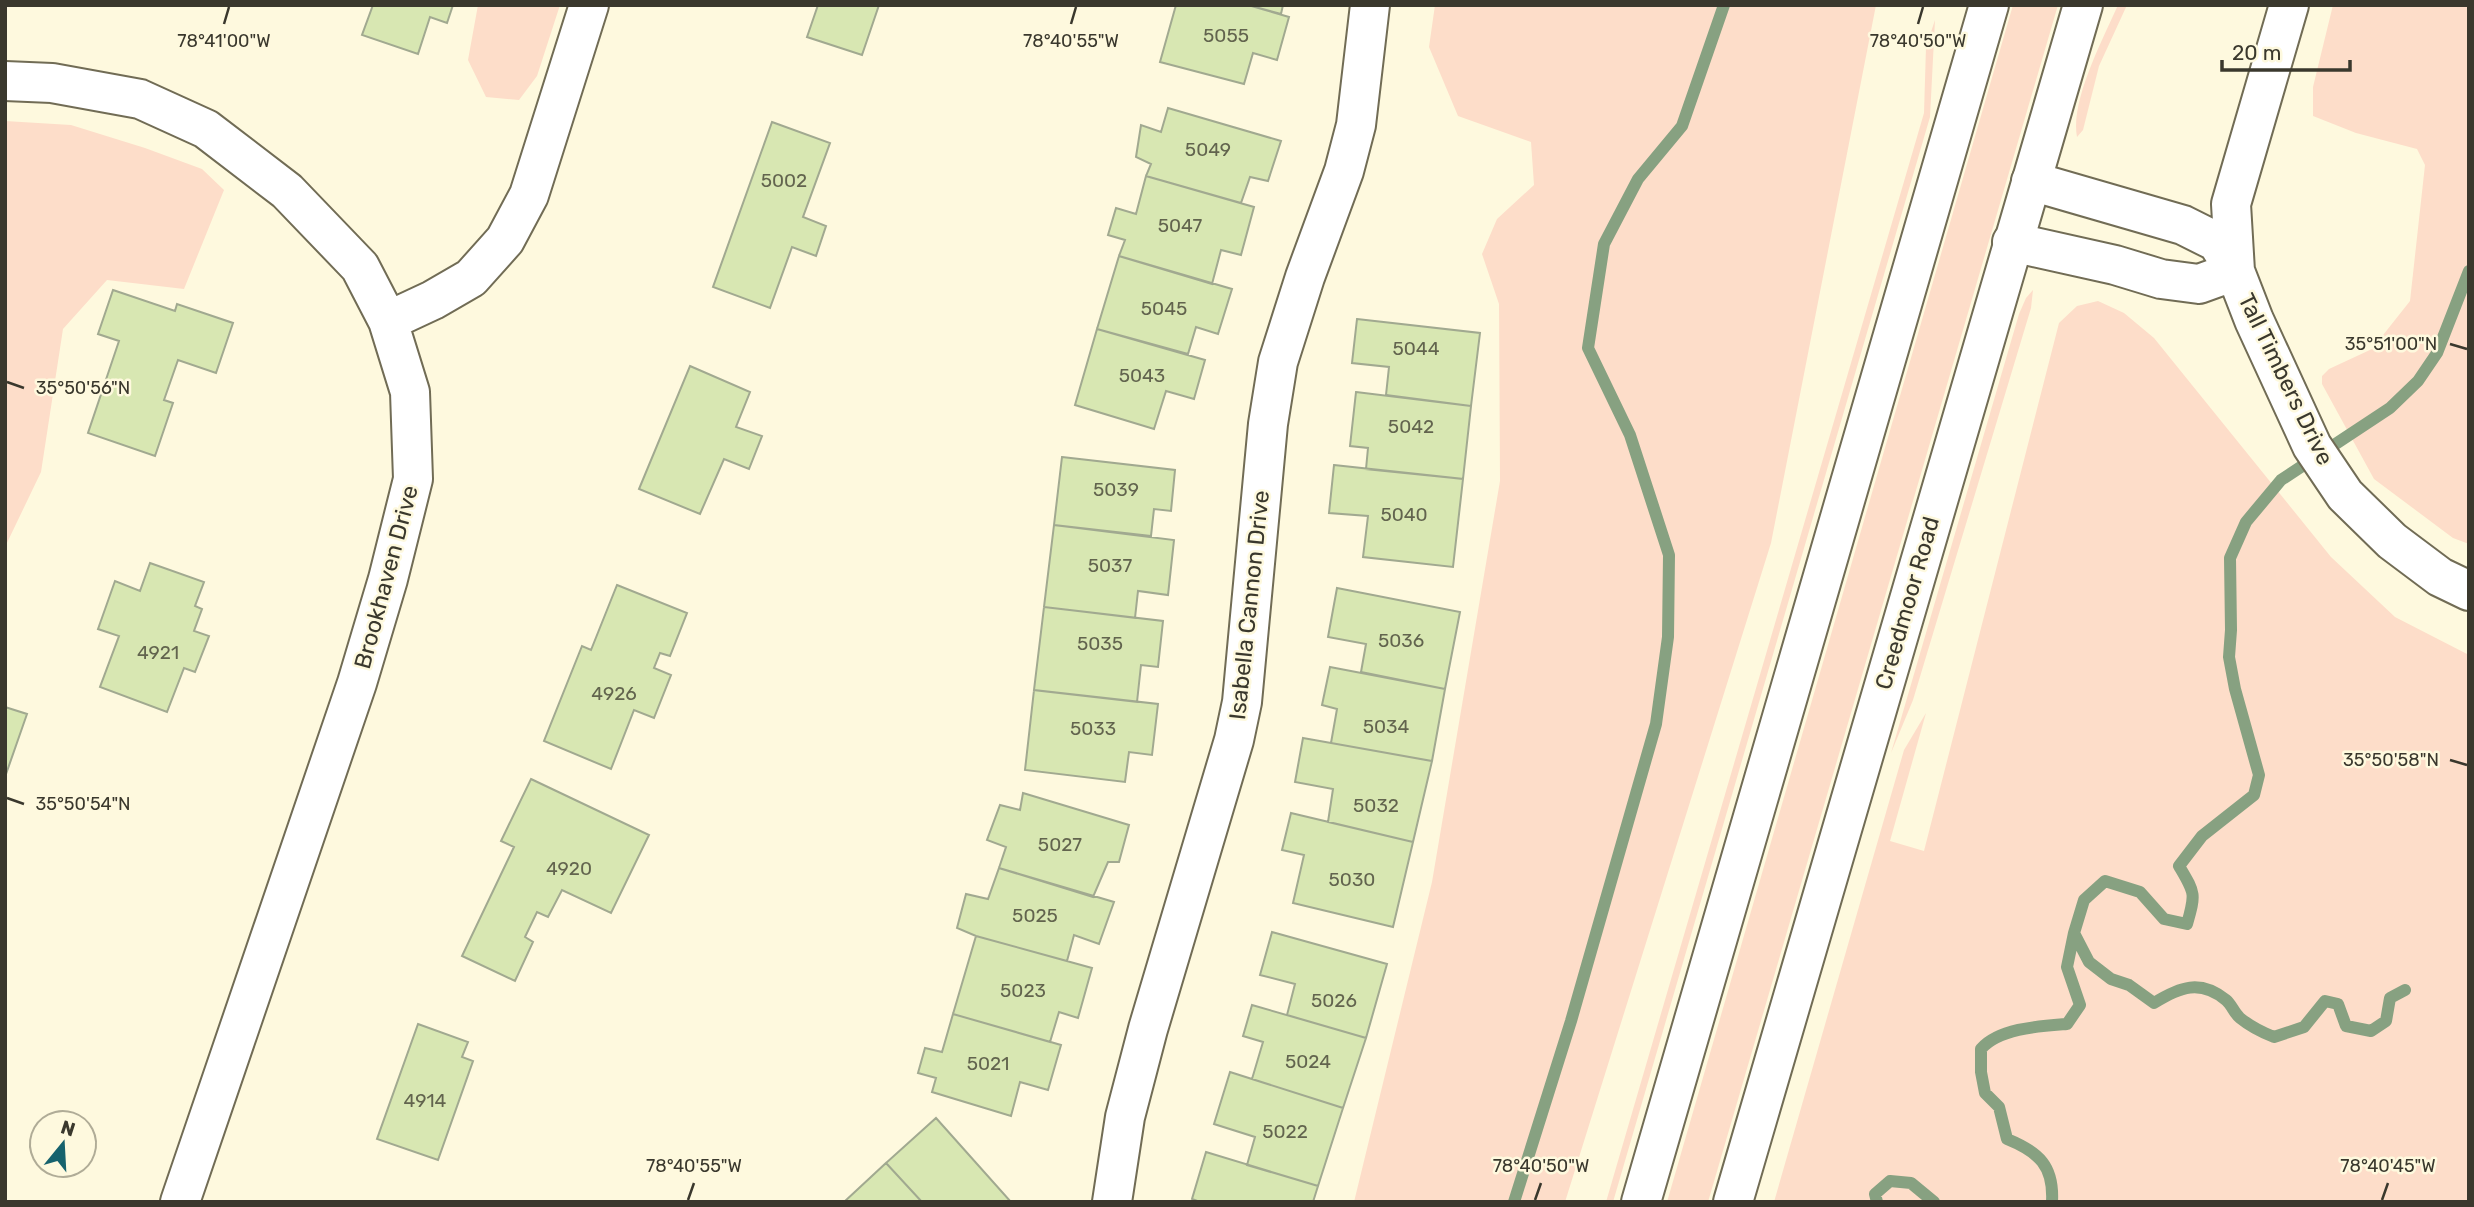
<svg xmlns="http://www.w3.org/2000/svg" width="2474" height="1207" viewBox="0 0 2474 1207" font-family="Rubik,sans-serif">
<rect width="100%" height="100%" fill="#fef9de"/>
<path fill="#fdddc9" d="M478,5H560L537,76L519,100L486,97L468,60Z
M1435,5H1876L1771,543L1565,1202H1354L1432,882L1500,481L1499,304L1482,254L1497,219L1534,185L1531,142L1458,116L1429,47Z
M2013,5H2058L1708,1202H1667Z
M2118,5H2127L2099,66L2083,130L2077,137C2070,101 2103,39 2118,5Z
M2333,5H2469V544L2453,538L2374,479L2322,384V376L2329,369L2372,349L2410,301L2425,165L2417,149L2356,133L2313,116V87Z
M1935,20L1930,117L1613,1202H1606L1924,113L1926,47Z
M5,121L71,125L145,148L202,169L224,190L184,289L107,280L63,329L41,472L5,547Z
M2033,290L2031,308L1913,700L1891,753L2019,314L2026,298Z
M2098,301L2124,313L2154,338L2331,557L2395,617L2469,655V1202H1774L1904,750L1926,713L1890,841L1924,851L2059,323L2077,306Z"/>
<g fill="none" stroke-linecap="round" stroke-linejoin="round">
<path stroke="#87a181" stroke-width="12" d="M2074,933L2089,962L2111,979L2129,985L2154,1003C2180,987 2200,979 2226,1000C2232,1005 2234,1013 2240,1018C2251,1027 2261,1032 2274,1037L2304,1027L2325,1001L2338,1004L2346,1026L2371,1031L2386,1021L2390,998L2405,990
M1514,1202L1571,1021L1656,724L1668,637L1669,555L1630,435L1588,348L1604,244L1638,179L1682,126L1724,5
M1877,1202L1875,1194L1890,1181L1911,1183L1934,1202
M2052,1202C2054,1166 2039,1152 2007,1139L1999,1107L1985,1093L1981,1072V1049C1999,1028 2041,1026 2067,1024L2080,1005L2067,967L2074,933L2084,900L2105,881L2140,892L2164,919L2187,924C2196,893 2195,893 2179,866L2202,836L2254,795L2259,775L2235,689L2229,657L2231,630L2230,558L2246,522L2281,480L2390,408L2418,381L2437,353L2469,271"/>
</g>
<path fill="#d8e7b2" stroke="#a1a990" stroke-width="2" d="M373,5H453L447,23L430,17L418,54L362,35Z
M818,5H879L862,55L807,37Z
M1176,5H1248L1289,17L1277,60L1253,53L1244,84L1160,62Z
M1248,5H1283L1281,14Z
M1168,108L1281,141L1268,181L1250,177L1241,203L1146,176L1151,164L1136,157L1141,125L1161,132Z
M772,122L830,143L803,217L826,226L816,256L792,247L770,308L713,287Z
M1146,176L1254,207L1241,255L1221,250L1212,284L1119,256L1125,240L1108,235L1116,208L1136,214Z
M1119,256L1232,289L1218,334L1196,327L1188,354L1097,329Z
M113,290L175,311L177,304L233,323L216,373L178,360L164,400L173,403L155,456L88,433L119,341L98,334Z
M1357,319L1480,333L1471,406L1386,395L1389,367L1352,363Z
M1097,329L1205,360L1194,399L1166,391L1154,429L1075,405Z
M690,366L750,392L736,427L762,436L749,469L724,459L700,514L639,489Z
M1356,392L1471,406L1463,479L1366,469L1368,448L1350,446Z
M1062,457L1175,470L1171,511L1154,509L1151,536L1054,525Z
M1334,465L1463,479L1453,567L1363,557L1368,516L1329,513Z
M1054,525L1174,540L1168,595L1138,591L1135,618L1044,607Z
M150,563L204,582L195,606L202,609L194,631L209,636L195,672L184,668L167,712L100,687L119,636L98,629L115,581L140,591Z
M617,585L687,613L670,656L660,653L654,668L671,675L654,718L634,710L611,769L544,741L582,646L591,650Z
M1337,588L1460,612L1445,689L1361,672L1366,644L1328,637Z
M1044,607L1163,621L1158,667L1141,665L1137,702L1034,690Z
M1330,667L1445,689L1432,761L1331,743L1337,709L1322,705Z
M1034,690L1158,704L1152,755L1129,752L1125,782L1025,770Z
M5,707L27,714L5,777Z
M1303,738L1432,761L1413,842L1328,822L1333,789L1295,782Z
M531,779L649,835L611,913L562,890L548,917L537,912L525,937L533,942L515,981L462,956L514,847L501,841Z
M1023,793L1129,825L1119,862H1108L1093,897L999,868L1006,847L987,840L1000,805L1020,810Z
M1291,813L1413,842L1393,927L1293,903L1304,855L1282,850Z
M999,868L1114,902L1099,944L1074,935L1067,961L976,936L957,928L966,894L988,899Z
M1272,932L1387,964L1366,1038L1287,1015L1295,984L1260,975Z
M976,936L1092,968L1078,1018L1059,1012L1050,1042L953,1014Z
M1252,1005L1366,1038L1343,1108L1252,1079L1263,1042L1243,1036Z
M953,1014L1061,1045L1048,1090L1020,1082L1011,1116L932,1092L936,1078L918,1073L925,1048L942,1052Z
M418,1024L468,1042L462,1057L473,1061L438,1160L377,1139Z
M1230,1072L1343,1108L1318,1186L1247,1165L1255,1137L1214,1124Z
M936,1118L1011,1202H922L886,1163Z
M1206,1152L1318,1186L1313,1202H1200L1192,1199Z
M886,1163L922,1202H844Z"/>
<g fill="none" stroke-linecap="round" stroke-linejoin="round">
<defs>
<path id="street" d="M5,81L52,83L140,99L206,129L287,191L360,267L388,321
M2031,181L2183,225L2217,242L2235,271L2254,320L2312,446L2345,495L2392,541L2440,577L2469,591
M2012,242L2115,265L2161,279L2199,284L2235,271
M2235,271L2231,204L2289,5
M180,1202L357,683L388,579L413,479L410,392L388,321L433,300L471,278L505,240L529,195L589,5
M1112,1202L1125,1117L1148,1029L1234,740L1242,702L1268,424L1278,362L1305,277L1344,171L1356,125L1370,5"/>
<path id="primary" d="M1641,1202L1989,5
M1733,1202L2083,5"/>
</defs>
<use href="#street" stroke="#716c55" stroke-width="42"/>
<use href="#primary" stroke="#716c55" stroke-width="42"/>
<use href="#street" stroke="#fff" stroke-width="38"/>
<use href="#primary" stroke="#fff" stroke-width="38"/>
</g>
<path fill="none" stroke="#3a382d" stroke-width="2.5" d="M224,24L229,7M1071,24L1076,7M1918,24L1923,7M2450,344L2467,349M7,382L24,388M2450,760L2467,765M7,798L24,804M688,1200L694,1183M1535,1200L1541,1183M2382,1200L2388,1183"/>
<g text-anchor="middle" stroke-width="5" stroke-linejoin="round" paint-order="stroke">
<g font-size="19" fill="#62644e">
<text x="1226" y="42">5055</text>
<text x="1208" y="156">5049</text>
<text x="784" y="187">5002</text>
<text x="1180" y="232">5047</text>
<text x="1164" y="315">5045</text>
<text x="1416" y="355">5044</text>
<text x="1142" y="382">5043</text>
<text x="1411" y="433">5042</text>
<text x="1116" y="496">5039</text>
<text x="1404" y="521">5040</text>
<text x="1110" y="572">5037</text>
<text x="1401" y="647">5036</text>
<text x="1100" y="650">5035</text>
<text x="158" y="659">4921</text>
<text x="614" y="700">4926</text>
<text x="1386" y="733">5034</text>
<text x="1093" y="735">5033</text>
<text x="1376" y="812">5032</text>
<text x="1060" y="851">5027</text>
<text x="569" y="875">4920</text>
<text x="1352" y="886">5030</text>
<text x="1035" y="922">5025</text>
<text x="1023" y="997">5023</text>
<text x="1334" y="1007">5026</text>
<text x="1308" y="1068">5024</text>
<text x="988" y="1070">5021</text>
<text x="425" y="1107">4914</text>
<text x="1285" y="1138">5022</text>
</g>
<g font-size="23" fill="#3a382d" stroke="#fef9de">
<text transform="translate(2286 379) rotate(64)" y="8">Tall Timbers Drive</text>
<text transform="translate(386 577) rotate(-75)" y="8">Brookhaven Drive</text>
<text transform="translate(1907 603) rotate(-74)" y="8">Creedmoor Road</text>
<text transform="translate(1249 605) rotate(-84)" y="8">Isabella Cannon Drive</text>
</g>
</g>
<g font-size="18" text-anchor="middle" fill="#3a382d" stroke="#fef9de" stroke-width="5" stroke-linejoin="round" paint-order="stroke">
<text x="224" y="47">78°41'00"W</text>
<text x="1071" y="47">78°40'55"W</text>
<text x="1918" y="47">78°40'50"W</text>
<text x="2391" y="350">35°51'00"N</text>
<text x="83" y="394">35°50'56"N</text>
<text x="2391" y="766">35°50'58"N</text>
<text x="83" y="810">35°50'54"N</text>
<text x="1541" y="1172">78°40'50"W</text>
<text x="2388" y="1172">78°40'45"W</text>
<text x="694" y="1172">78°40'55"W</text>
</g>
<rect width="2474" height="1207" fill="none" stroke="#3a382d" stroke-width="14"/>
<g transform="translate(63 1144) rotate(18)"><circle r="33" fill="#fef9de" stroke="#b0ac97" stroke-width="2"/>
<path d="M0-5L12 26L0 18L-12 26Z" fill="#16626d"/>
<text y="-10" font-size="19" font-weight="bold" text-anchor="middle" fill="#3a382d">N</text>
</g>
<path d="M2222 60v10h128v-10" fill="none" stroke="#3a382d" stroke-width="3.5"/>
<text x="2232" y="60" font-size="21" fill="#3a382d" stroke="#fef9de" stroke-width="5" paint-order="stroke">20 m</text>
</svg>
